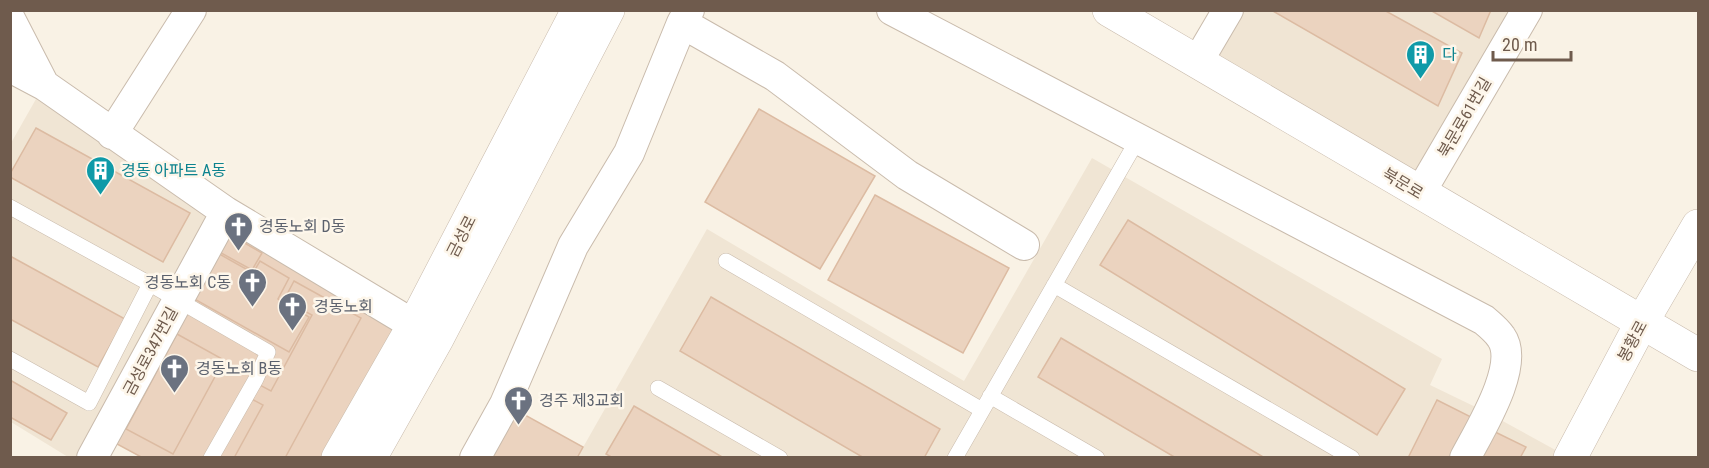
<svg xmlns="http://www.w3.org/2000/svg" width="1709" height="468" viewBox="0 0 1709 468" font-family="'Roboto Condensed','Noto Sans KR',sans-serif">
<rect width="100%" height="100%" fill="#f9f2e5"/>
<path fill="#f0e5d4" d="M1228,11H1527L1420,193L1198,61Z
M44,85L226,212L92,457H68L11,422V143Z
M1092,158L1442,359L1430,385L1488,413L1570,458H577L707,229L964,381Z"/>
<path fill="#ebd3bf" stroke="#dcbba2" stroke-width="1.5" d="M1271,10H1384L1462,53L1438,106Z
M1430,10H1491L1479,38Z
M759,109L875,176L820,269L705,202Z
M36,128L190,213L163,262L10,177V174Z
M875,195L1009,268L963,353L828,280Z
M226,212L437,339L370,458H143L104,437Z
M1128,220L1405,389L1377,435L1100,265Z
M224,231L262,253L252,270L214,249Z
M214,251L253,273L260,261L289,278L278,299L309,317L289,352L189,296Z
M10,256L125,319L98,367L10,319Z
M294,281L361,318L285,458H234L263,405L246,396L254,382L271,391L312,315L284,300Z
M711,297L940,429L924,458H864L680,351Z
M177,334L224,360L173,454L126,429Z
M1061,338L1265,458H1176L1038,377Z
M10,380L67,413L51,440L10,417Z
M1437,400L1473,418L1453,458H1408Z
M505,404L583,447L577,458H475Z
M634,406L724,458H613L606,454Z
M1489,429L1526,447L1520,458H1475Z"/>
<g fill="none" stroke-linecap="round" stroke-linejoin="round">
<defs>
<path id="service" d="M10,207L150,284L89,403L10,359
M726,261L982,410
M150,284L268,352L256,379L211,458
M1054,285L1352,458
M658,388L780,458
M990,396L1097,458
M955,458L1138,139"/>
<path id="minor" d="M892,10L1484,320C1490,325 1497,331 1501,337C1521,365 1479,431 1465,458
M10,19L44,85
M682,23L775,76L907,175L1024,245
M1198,61L1228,10
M10,67L44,85L226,212L434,337
M112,134L191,10
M1420,193L1527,10
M92,458L226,212
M475,458L505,404L573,246L629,153L682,23L689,10"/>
<path id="tertiary" d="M1109,10L1698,355
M338,458L414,325L578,10
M370,458L437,339L608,10
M1570,458L1642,322L1698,226"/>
</defs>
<use href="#service" stroke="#c9bbac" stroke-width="16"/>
<use href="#minor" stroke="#c9bbac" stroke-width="32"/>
<use href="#tertiary" stroke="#c9bbac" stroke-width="34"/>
<use href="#service" stroke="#fff" stroke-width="15"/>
<use href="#minor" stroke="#fff" stroke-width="30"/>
<use href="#tertiary" stroke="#fff" stroke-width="33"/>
</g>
<defs>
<symbol id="building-pin" viewBox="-11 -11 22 30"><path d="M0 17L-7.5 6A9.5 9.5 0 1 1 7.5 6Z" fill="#0f9aa8" stroke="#fdf6ea"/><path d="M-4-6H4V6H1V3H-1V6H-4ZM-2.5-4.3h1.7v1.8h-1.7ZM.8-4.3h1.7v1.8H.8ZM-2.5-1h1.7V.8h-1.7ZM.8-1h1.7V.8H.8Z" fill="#fff"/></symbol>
<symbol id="church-pin" viewBox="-11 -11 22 30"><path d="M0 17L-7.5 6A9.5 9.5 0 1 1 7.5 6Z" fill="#6b7280" stroke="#fdf6ea"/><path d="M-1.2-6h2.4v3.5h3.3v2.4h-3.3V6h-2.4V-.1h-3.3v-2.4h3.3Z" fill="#fff"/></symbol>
</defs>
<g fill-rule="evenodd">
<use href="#building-pin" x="1404" y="38" width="33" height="45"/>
<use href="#building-pin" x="84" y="154" width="33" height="45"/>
<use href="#church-pin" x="222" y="210" width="33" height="45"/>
<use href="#church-pin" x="236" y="266" width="33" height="45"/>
<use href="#church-pin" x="276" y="290" width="33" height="45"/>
<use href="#church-pin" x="158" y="352" width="33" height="45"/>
<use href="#church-pin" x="502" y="384" width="33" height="45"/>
</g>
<g text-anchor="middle" stroke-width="5" stroke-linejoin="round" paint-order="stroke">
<g font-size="16" fill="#0d838f" stroke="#fdf6ea" text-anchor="start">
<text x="1442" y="60">다</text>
<text x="121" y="176">경동 아파트 A동</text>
</g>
<g font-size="16" fill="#6f5b4d" stroke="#fdf6ea">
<text transform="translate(1464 117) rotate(-60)" y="6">북문로61번길</text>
<text transform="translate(1403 183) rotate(31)" y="6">북문로</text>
<text transform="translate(461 236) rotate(-63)" y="6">금성로</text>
<text transform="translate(1632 341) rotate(-62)" y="6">봉황로</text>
<text transform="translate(150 351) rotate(-62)" y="6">금성로347번길</text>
</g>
<g font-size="16" fill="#5b616d" stroke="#fdf6ea" text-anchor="start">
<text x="259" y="232">경동노회 D동</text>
<text x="231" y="288" text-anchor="end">경동노회 C동</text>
<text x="314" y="312">경동노회</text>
<text x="196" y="374">경동노회 B동</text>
<text x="539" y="406">경주 제3교회</text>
</g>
</g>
<rect width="1709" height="468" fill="none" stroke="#6f5b4d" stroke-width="24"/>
<path d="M1493 51v9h78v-9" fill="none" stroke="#6f5b4d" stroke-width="3"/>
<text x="1502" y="51" font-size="18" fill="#6f5b4d" stroke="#fdf6ea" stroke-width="4.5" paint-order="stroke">20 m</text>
</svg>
